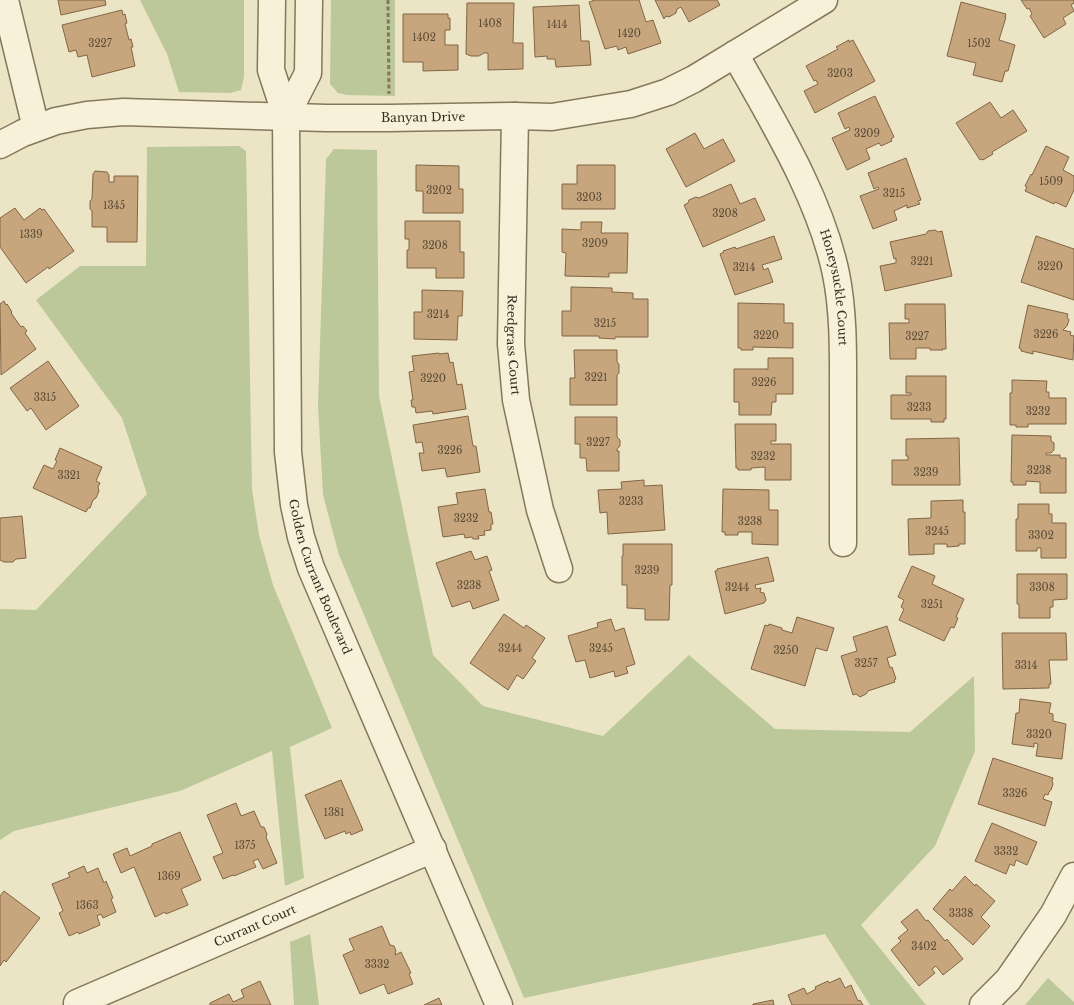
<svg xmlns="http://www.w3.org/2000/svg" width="1074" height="1005" viewBox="0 0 1074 1005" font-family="'Libre Baskerville',serif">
<rect width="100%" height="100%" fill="#ebe5c5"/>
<path fill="#bcc89a" d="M140,0H244V77L241,90L230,93L179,92L167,54Z
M331,0H395V96L347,95L338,93L330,84Z
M239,146L246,151L252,489L259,535L273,585L332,728L290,747L304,878L285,886L272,751L180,791L14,831L0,840V609L36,610L147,494L122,418L36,300L80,266H146L147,147Z
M334,149L377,150L379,396L433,655L483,706L603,736L689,655L775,729L910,732L974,676L975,751L935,846L861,925L926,1005H870L825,934L524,998L339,555L323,495L318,406L326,159Z
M310,934L319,1005H294L290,942Z
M1048,978L1074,1002V1005H1025Z"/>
<path fill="#c7a67d" stroke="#826544" d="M58,0H105L106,5L61,15Z
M595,0H639L646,22L653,20L661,43L628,54L626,47L618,50L617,46L605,49L589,2Z
M655,0H717L720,5L689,22L681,7L677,9L676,13L669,17L666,16L664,19Z
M1021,0H1074V3L1071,5L1074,11L1063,18L1066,24L1044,38L1030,16L1032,14L1029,8L1027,9Z
M961,2L1006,14L1005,17H1006L999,40L1015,45L1008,71H1005L1002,82L973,75L976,63L947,56Z
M467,3H514L513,43H523V69L488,70V53H484L479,56H471L466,54Z
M579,5L581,41H589L591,65L556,67L555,59H547V56L535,57L533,7Z
M122,10L123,15L125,14L127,23L125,24L129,40L131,39L133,47H131L135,66L92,77L87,55L78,57L76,50L69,52L62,25Z
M403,14H448V18H450V30H445V45H458V70L423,71V62H403Z
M849,40V42L853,40L875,81L815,113L804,91L818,84L816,80L814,81L806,66L838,49L836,47Z
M875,96L894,137L891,139L892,141L881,146L879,143L866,149L870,159L847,170L832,138L850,130L849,127L845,129L838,113Z
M990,102L1001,118L1013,110L1027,131L992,152L993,154L983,160L982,159L980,160L956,123Z
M695,133L704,149L723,139L735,161L686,187L666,149Z
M1046,146L1069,157L1063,170L1074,176V190L1066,207L1055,202L1054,204L1025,191L1027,187L1025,186L1031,174L1032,175Z
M906,158L921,200L918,201L920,204L907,208V205L894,211L897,220L873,229L860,196L879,189L878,187L874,189L868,173Z
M416,165L459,166V189H463V213H423V191H416Z
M577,165H615V209H562V184H577Z
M95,171L107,172L109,175V182H114V176H138L137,242H107V227H92V211L90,209V201L92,199L93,174Z
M731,184L740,204L755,198L765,220L703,247L684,205L688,203L689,200L696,197L699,198Z
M15,208L24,220L40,208L42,210L44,209L74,251L49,269L48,267L26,283L0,247V218Z
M405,221H460V252H464V278H436V268H407V250H409V239H405Z
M581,222H602L601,233H628L627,273H609V277L565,276L566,253L562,252V229L581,230Z
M935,230L938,232L942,231L952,276L885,291L880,266L896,263V258L894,259L890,242L926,234L928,231Z
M774,236L782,259L762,265L764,270L768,268L773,282L735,295L720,254L724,252L723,251L735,247L736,249Z
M1036,236L1074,249V300L1021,282Z
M571,287L612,288V292L633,293V299H648V337H615V339L599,338V336H562V311H571Z
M422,290L463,291L462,316H458L457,340L414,339V312H422Z
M4,301L6,305L7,304L12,312L11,313L21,327L23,326L27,331L25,333L36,349L1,375L0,304Z
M738,303L784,304V323H793V348L753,347V350H741V348H738Z
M905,304H945L946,349H942L943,350H930V348H916V359H890L889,323H909V319H905Z
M1028,305L1068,314L1067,317L1069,320L1067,326L1063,330L1071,332L1070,335L1074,336L1073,360L1033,351V354L1021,351V349L1019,348Z
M574,350H617V362L619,364V373L617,375V405H570V378H575Z
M439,353V354L448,353L450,363L453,362L457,385L462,384L466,409L433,414L432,411L416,413L415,407H412L411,400H413L409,372L414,371L412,356Z
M768,358H793V394H776V402H772L771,415H739V402H734V369H768Z
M48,361L79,406L46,430L31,408L27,411L10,388Z
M906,376H946V419H944V422H931V419H891V395H911V393H906Z
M1012,380L1047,381L1046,392H1049V398H1066V424H1028V427H1016V425H1010V393H1012Z
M468,416L473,446H476L480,472L447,477L445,468L422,471L419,453H424L422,442L416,443L413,425Z
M575,417H617V437L620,440V446L617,449V451H619V471H587L586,458H580V444H575Z
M735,424H776V441H771V444H791V480H765V467L751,468V470H738V468H736Z
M1012,435L1051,436V441L1054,443V450L1051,453H1046V455H1060V458H1066V493H1040V482L1026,481V485H1013V482H1011Z
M959,438L960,485H892V460H908V456H906V439Z
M60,448L102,467L96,481L100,483L98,487L99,491L96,498L93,500L90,508H88L86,512L33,488L44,465L53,469L57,461L55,460Z
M644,480V486L662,485L665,530L608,534L607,512L600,513L598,490L622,489L621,482Z
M485,489L489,512H491L493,524H491V530L484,531L485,535L478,536L479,539H473L472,537L465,538L464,534L443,537L438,507L458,504L456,493Z
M723,489L769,490V510H778V545L752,544V532H738V535H725V532H722Z
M963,500V512H965V544H959V546L947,547V544H934V554L909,555L908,519L931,518V501Z
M1018,504H1049V514H1052V523H1066V558H1041V548H1037V551H1016V519H1018Z
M22,516L26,558L16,559L13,562H4L0,560V518Z
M623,544H672V585H670L669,620H645V609L627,608V585H622V556H623Z
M471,551L475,560L487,556L492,570L489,571L499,600L473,609L470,601L452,607L436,563Z
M768,557L774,581L755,585L756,589L761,588L760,592L764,593L766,600L764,603L725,614L715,571H717V569Z
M912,566L935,576L932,584L964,599L956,617L958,618L954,628L951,627L944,641L899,620L904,609L901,607L904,600L898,597Z
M1017,574H1067V599L1053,600V607H1050V618H1019V604H1017Z
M504,614L524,628L526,625L545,638L532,658L536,661L523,679L517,675L508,690L470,663Z
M797,617L834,628L827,651L816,648L805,686L751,669L765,625L768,626L769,624L782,628V630L792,633Z
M611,619L615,631L624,628L635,664L626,667L628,673L615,677L614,671L590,678L585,660L576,662L568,636L598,627L597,623Z
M887,626L896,655L887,658L890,668L892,667L896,679L894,680L895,682L868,691L866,694L860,697L856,694L853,695L841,656L857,651L853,637Z
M1002,633H1066L1067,660H1049L1051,684H1049V688L1003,689Z
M1020,699L1051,703L1049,713L1053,714V721L1066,724L1062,759L1036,756L1038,744L1034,743V747L1012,744L1016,713H1019Z
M993,758L1053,778L1052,781L1053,784L1051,790L1049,792L1048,795L1045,794L1043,799L1052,802L1045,826L978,804Z
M341,780L363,830L351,835L350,832L346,834L345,831L325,839L305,795Z
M236,803L241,816L254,811L261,827H264L267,834L266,837L277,863L263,869L258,859L253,861L256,867L234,876L233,875L223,879L213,857L223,853L207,815Z
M992,823L1037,842L1027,865L1016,860L1014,866L1010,864L1006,874L975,861Z
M180,832L201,880L181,889L188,905L166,914L165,912L155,917L134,867L121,873L113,854L127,848L130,856L152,846V844Z
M84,866L87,873L98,868L104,883L106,881L113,898L111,899L116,912L103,918L101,914L97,916L100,925L79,934L78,932L69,936L59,913L63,911L52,884L70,877L68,873Z
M965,876L975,886L976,884L995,901L981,917L990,926L973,945L933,909L950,889L952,891Z
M4,891L40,918L6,962L4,960L0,966V896Z
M917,909L926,921L928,920L945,941L947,939L963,959L943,975L936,966L932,969L935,973L919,986L891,950L901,941L898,938L908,930L901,922Z
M382,926L390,945L394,946L396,951L395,955L401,952L411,973L409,974L413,984L388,994L384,984L360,994L343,955L354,950L349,939Z
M840,978L845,988L851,985L858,1001L860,1000L863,1005H792L788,995L804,988L807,994L816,989L815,987L828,981L829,983Z
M260,981L271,1005H210V1003L229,994L233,1002L244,997L241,990Z
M439,998L442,1005H424Z
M773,1000L774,1005H753V1004Z"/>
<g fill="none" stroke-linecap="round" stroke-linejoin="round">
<defs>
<g id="minor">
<path d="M5,0L36,128"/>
<path id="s1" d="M272,0L271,70L286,116L288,452L294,505L301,537L311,568L499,1005"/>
<path id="s2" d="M735,54C773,122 820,197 836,274C844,314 843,355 843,395C843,445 843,494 843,543"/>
<path d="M286,116L308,73L309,0"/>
<path id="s3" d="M515,116L511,344L516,400L540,510L559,569"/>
<path id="s4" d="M0,145L23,133L56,121L87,115L123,112L326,118H389L515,116L552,117L631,104L668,92L694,79L824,0"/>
<path id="s5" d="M77,1003L433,849"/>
<path d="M983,1005L1008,980L1053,915L1074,876"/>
</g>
</defs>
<use href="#minor" stroke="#85775c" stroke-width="29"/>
<path stroke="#85775c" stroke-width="3" stroke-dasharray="4 2.5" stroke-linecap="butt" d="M388,0L389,94"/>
<use href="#minor" stroke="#f6f1d8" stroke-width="26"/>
</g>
<g text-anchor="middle" stroke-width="5" stroke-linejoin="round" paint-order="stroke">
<g font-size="10" fill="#5a4b36">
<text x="490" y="27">1408</text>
<text x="557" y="28">1414</text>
<text x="629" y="37">1420</text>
<text x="424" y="41">1402</text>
<text x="100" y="47">3227</text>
<text x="979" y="47">1502</text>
<text x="840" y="77">3203</text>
<text x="867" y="137">3209</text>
<text x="1051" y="185">1509</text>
<text x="439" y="194">3202</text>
<text x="894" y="197">3215</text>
<text x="589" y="201">3203</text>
<text x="114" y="209">1345</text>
<text x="725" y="217">3208</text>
<text x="31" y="238">1339</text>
<text x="595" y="247">3209</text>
<text x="435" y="249">3208</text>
<text x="922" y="265">3221</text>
<text x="1050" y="270">3220</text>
<text x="744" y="271">3214</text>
<text x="438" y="318">3214</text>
<text x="605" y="327">3215</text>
<text x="1046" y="338">3226</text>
<text x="766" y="339">3220</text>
<text x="917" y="340">3227</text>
<text x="596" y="381">3221</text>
<text x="433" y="382">3220</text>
<text x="764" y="386">3226</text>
<text x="45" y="401">3315</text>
<text x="919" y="411">3233</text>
<text x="1038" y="415">3232</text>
<text x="598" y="446">3227</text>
<text x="450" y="454">3226</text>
<text x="763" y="460">3232</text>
<text x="1039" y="474">3238</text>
<text x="926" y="476">3239</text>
<text x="69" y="479">3321</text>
<text x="631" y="505">3233</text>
<text x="466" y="522">3232</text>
<text x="750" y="525">3238</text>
<text x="937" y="535">3245</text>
<text x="1041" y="539">3302</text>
<text x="647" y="574">3239</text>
<text x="469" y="589">3238</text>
<text x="737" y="591">3244</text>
<text x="1042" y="591">3308</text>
<text x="932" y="608">3251</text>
<text x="510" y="652">3244</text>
<text x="601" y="652">3245</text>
<text x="786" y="654">3250</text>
<text x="866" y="667">3257</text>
<text x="1026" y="669">3314</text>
<text x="1039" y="738">3320</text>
<text x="1015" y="797">3326</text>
<text x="334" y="816">1381</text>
<text x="245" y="849">1375</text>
<text x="1006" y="855">3332</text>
<text x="169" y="880">1369</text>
<text x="87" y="909">1363</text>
<text x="961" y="917">3338</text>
<text x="924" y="950">3402</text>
<text x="377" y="968">3332</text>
</g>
<g font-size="12" fill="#362d1f" stroke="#f3eed4">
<text dy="4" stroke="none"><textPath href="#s4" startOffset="429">Banyan Drive</textPath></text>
<text dy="4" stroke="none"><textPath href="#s2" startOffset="256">Honeysuckle Court</textPath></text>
<text dy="4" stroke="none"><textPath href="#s3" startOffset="229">Reedgrass Court</textPath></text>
<text dy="4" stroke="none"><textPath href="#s1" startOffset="584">Golden Currant Boulevard</textPath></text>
<text dy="4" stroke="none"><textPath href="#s5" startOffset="194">Currant Court</textPath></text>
</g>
</g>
</svg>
